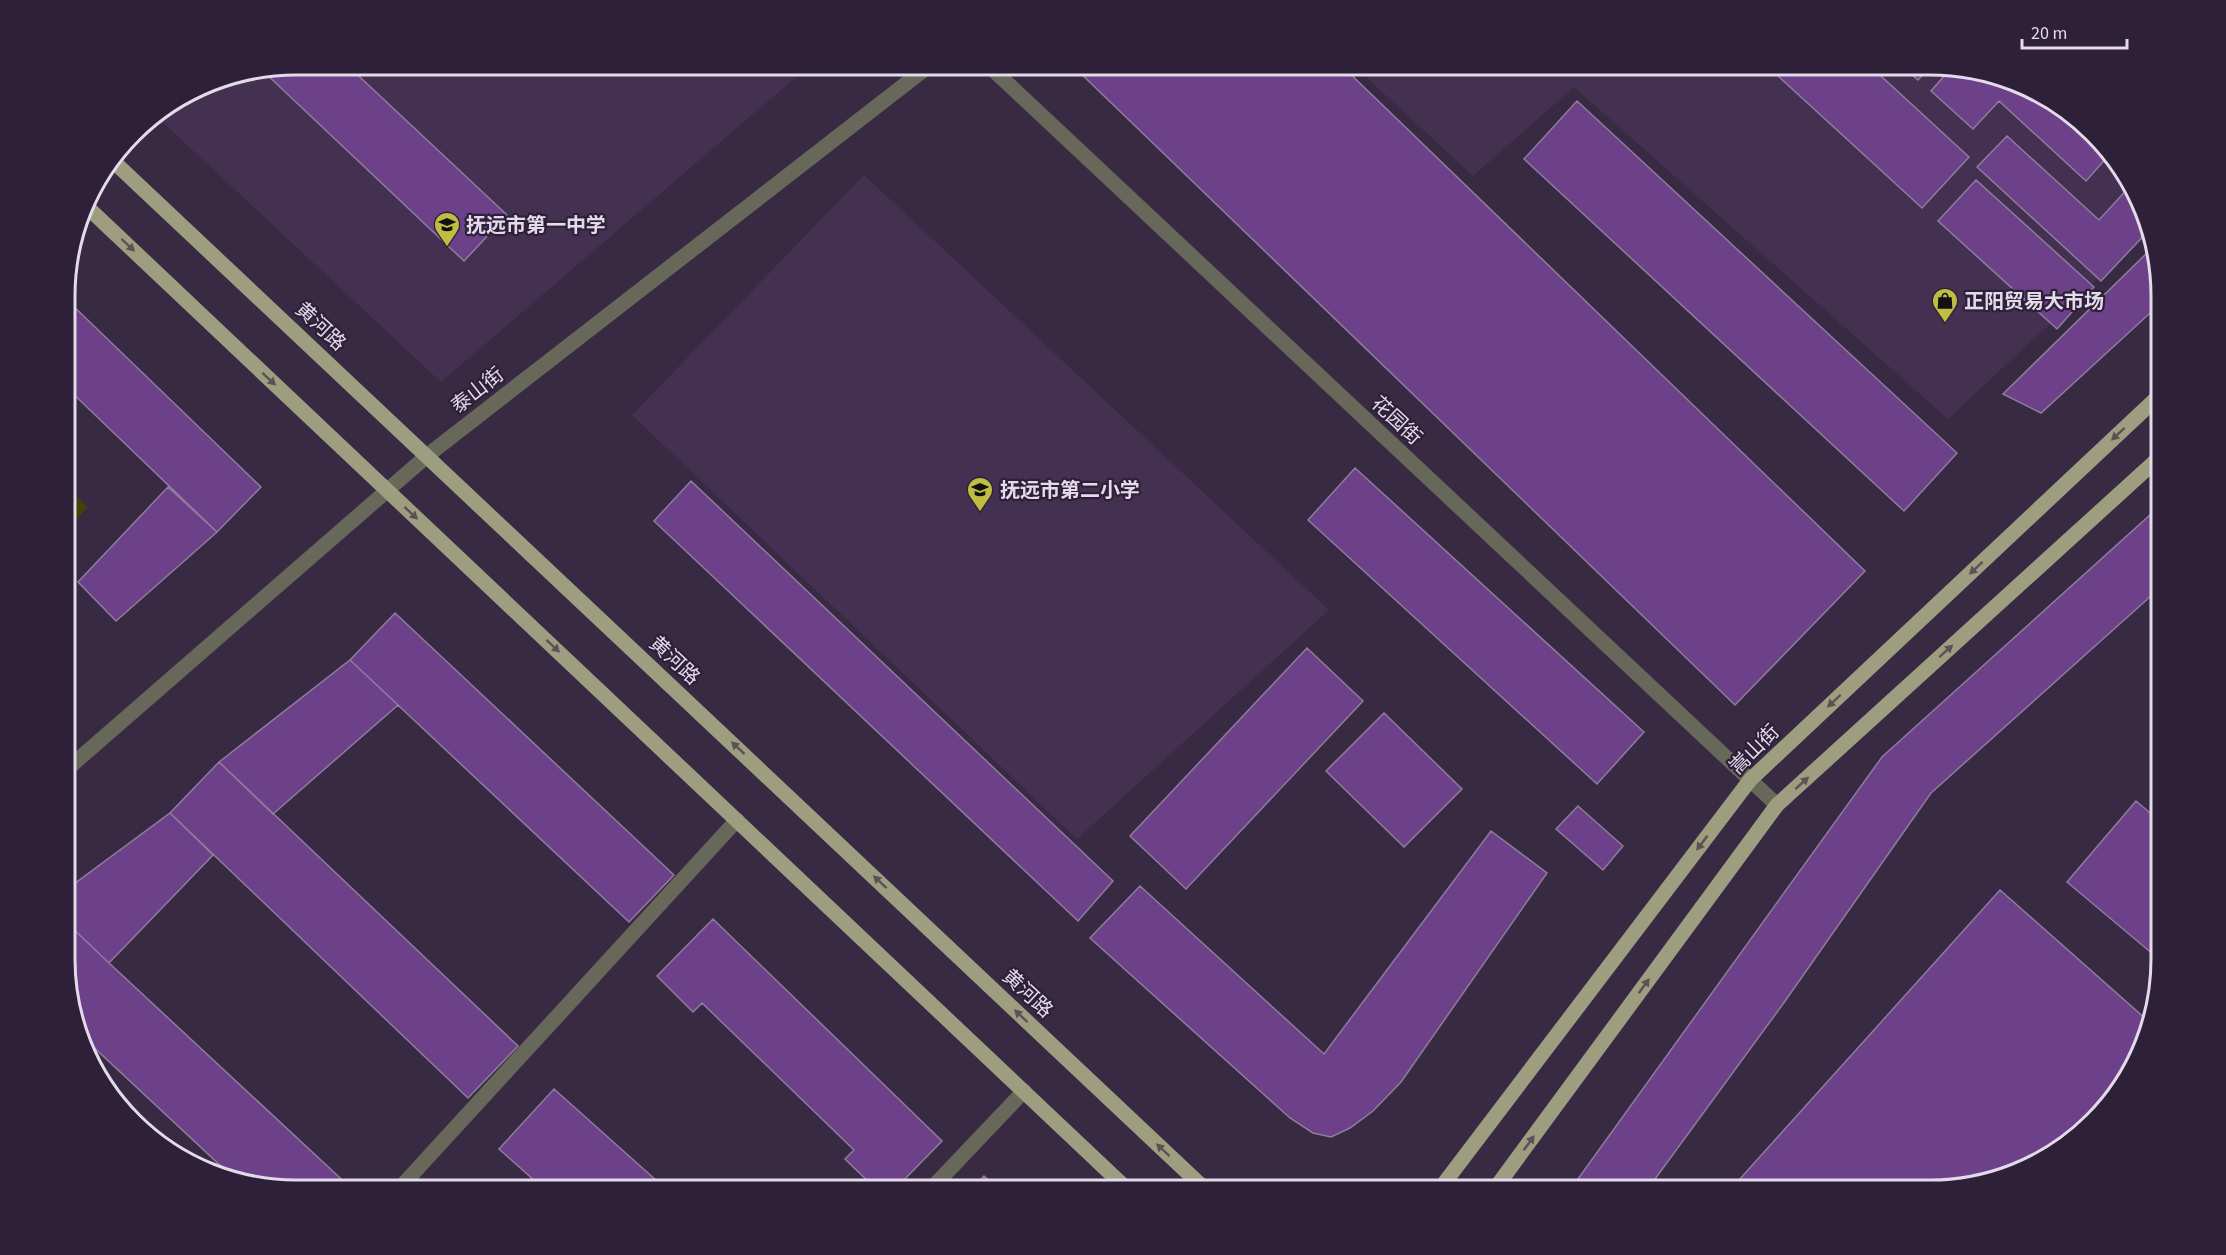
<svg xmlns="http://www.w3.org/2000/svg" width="2226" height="1255" viewBox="0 0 2226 1255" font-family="'Source Sans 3','Noto Sans SC',sans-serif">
<rect width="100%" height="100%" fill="#392a44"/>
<path fill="#443151" d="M296,65H810L441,382L155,115L208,82Z
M1353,65H1930L1990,72L2045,95L2123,168L2149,222L2151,229L1948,419L1574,87L1473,176Z
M864,175L1329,610L1077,839L632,415Z"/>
<path fill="#424209" d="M66,487L88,507L66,530Z"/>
<path fill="#6d418a" stroke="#8d7d9b" stroke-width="1.5" d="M296,64L347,65L507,215L464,261L263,71Z
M1072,65H1341L1865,571L1735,705Z
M1766,65H1869L1969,157L1922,208Z
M1900,65H1932L1918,80Z
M1952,67L1990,72L2045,95L2109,155L2086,181L1999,101L1973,129L1931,91Z
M1577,101L1957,453L1904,511L1524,159Z
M160,111L143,131L139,128L143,122Z
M2007,136L2099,220L2131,185L2151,228L2101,281L1977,167Z
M1976,180L2094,287L2057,329L1938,221Z
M2154,246L2161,281V303L2041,413L2003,394Z
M66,299L261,487L217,532L66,387Z
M1355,468L1644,732L1597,784L1308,520Z
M691,481L1113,881L1078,921L654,521Z
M168,487L217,532L116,621L78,582Z
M2161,505V587L1931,793L1783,1004L1647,1190H1570L1882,757Z
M395,613L674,875L629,922L350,660Z
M1307,648L1363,701L1186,889L1130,836Z
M350,660L398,705L273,814L219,762Z
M1384,713L1462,789L1404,847L1326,771Z
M219,762L518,1046L468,1098L170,813Z
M2136,801L2161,822V961L2067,882Z
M1578,806L1623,846L1603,870L1556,829Z
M170,813L213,855L109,963L66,922V890Z
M1491,831L1547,873L1401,1082L1373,1111L1350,1128L1331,1137L1313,1133L1290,1118L1090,938L1140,886L1324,1054Z
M2000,890L2147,1020L2131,1074L2094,1122L2046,1159L1945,1190H1730Z
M713,919L942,1141L894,1190H877L845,1159L854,1150L702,1003L693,1012L657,976Z
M66,922L109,963L353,1190H296L239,1183L86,1040L66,989Z
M554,1089L667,1190H545L499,1149Z
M984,1176L1000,1190H971Z"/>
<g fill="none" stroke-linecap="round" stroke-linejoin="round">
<path stroke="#67685a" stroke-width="15" d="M988,65L1777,805
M66,770L428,455L930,65
M398,1190L737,820
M930,1190L1024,1091"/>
<path stroke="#9d9d80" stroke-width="15" d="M113,161L1206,1190
M85,205L1128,1190
M1439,1190L1750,780L2161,394
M1494,1190L1777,805L2161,456"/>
</g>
<defs><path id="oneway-solid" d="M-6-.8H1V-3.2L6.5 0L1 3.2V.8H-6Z" transform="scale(1.5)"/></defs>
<g fill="#5b5255">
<use href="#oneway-solid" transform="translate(128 245) rotate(43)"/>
<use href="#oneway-solid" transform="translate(269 379) rotate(43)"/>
<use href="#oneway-solid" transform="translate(2118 434) rotate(137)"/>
<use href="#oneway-solid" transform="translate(411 513) rotate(43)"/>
<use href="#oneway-solid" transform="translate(1976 568) rotate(137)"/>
<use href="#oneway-solid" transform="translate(553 646) rotate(43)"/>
<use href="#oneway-solid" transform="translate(1946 651) rotate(-42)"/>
<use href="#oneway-solid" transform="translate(1834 701) rotate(137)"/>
<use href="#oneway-solid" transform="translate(738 748) rotate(-137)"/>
<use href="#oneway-solid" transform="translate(1802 783) rotate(-42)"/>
<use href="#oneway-solid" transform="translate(1702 843) rotate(127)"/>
<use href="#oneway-solid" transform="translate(880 882) rotate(-137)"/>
<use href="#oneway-solid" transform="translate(1644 986) rotate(-54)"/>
<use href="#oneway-solid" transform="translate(1021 1016) rotate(-137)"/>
<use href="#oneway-solid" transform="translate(1529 1143) rotate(-54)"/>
<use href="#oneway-solid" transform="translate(1163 1150) rotate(-137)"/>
</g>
<defs>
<symbol id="school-pin" viewBox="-11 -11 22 30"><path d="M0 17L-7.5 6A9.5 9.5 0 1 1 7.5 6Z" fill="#bfbe41" stroke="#2f2039"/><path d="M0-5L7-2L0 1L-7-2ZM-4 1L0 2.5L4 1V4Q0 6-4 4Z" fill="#111"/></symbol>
<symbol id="shop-pin" viewBox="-11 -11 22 30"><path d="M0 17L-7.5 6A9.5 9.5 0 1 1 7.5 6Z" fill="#bfbe41" stroke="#2f2039"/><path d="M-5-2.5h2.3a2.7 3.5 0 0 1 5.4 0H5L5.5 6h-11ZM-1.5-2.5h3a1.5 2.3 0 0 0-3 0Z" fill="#111"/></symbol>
</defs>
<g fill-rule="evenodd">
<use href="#school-pin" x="432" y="210" width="30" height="40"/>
<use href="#shop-pin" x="1930" y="286" width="30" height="40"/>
<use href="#school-pin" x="965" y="475" width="30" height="40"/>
</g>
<g text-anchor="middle" stroke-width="4.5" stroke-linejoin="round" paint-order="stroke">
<g font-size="20" font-weight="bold" fill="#e3daea" stroke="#2f2039" text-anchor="start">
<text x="466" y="232">抚远市第一中学</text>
<text x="1964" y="308">正阳贸易大市场</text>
<text x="1000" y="497">抚远市第二小学</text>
</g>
<g font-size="20" fill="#e3daea" stroke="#2f2039">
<text transform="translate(321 326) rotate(43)" y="7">黄河路</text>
<text transform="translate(477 390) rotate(-38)" y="7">泰山街</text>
<text transform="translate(1397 420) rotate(43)" y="7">花园街</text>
<text transform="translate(675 660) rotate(43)" y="7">黄河路</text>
<text transform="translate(1754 749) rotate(-45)" y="7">嵩山街</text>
<text transform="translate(1028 993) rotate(43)" y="7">黄河路</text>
</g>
</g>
<path d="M0 0H2226V1255H0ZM296 75H1930A221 221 0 0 1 2151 296V959A221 221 0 0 1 1930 1180H296A221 221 0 0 1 75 959V296A221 221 0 0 1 296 75Z" fill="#2f2039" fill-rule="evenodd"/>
<path fill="none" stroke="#e3daea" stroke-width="3" d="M296 75H1930A221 221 0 0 1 2151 296V959A221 221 0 0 1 1930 1180H296A221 221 0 0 1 75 959V296A221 221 0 0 1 296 75Z"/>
<path d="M2022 39v9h105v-9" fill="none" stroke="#e3daea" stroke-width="3"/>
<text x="2031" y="39" font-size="18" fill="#e3daea" stroke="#2f2039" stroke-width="4.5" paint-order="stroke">20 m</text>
</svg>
